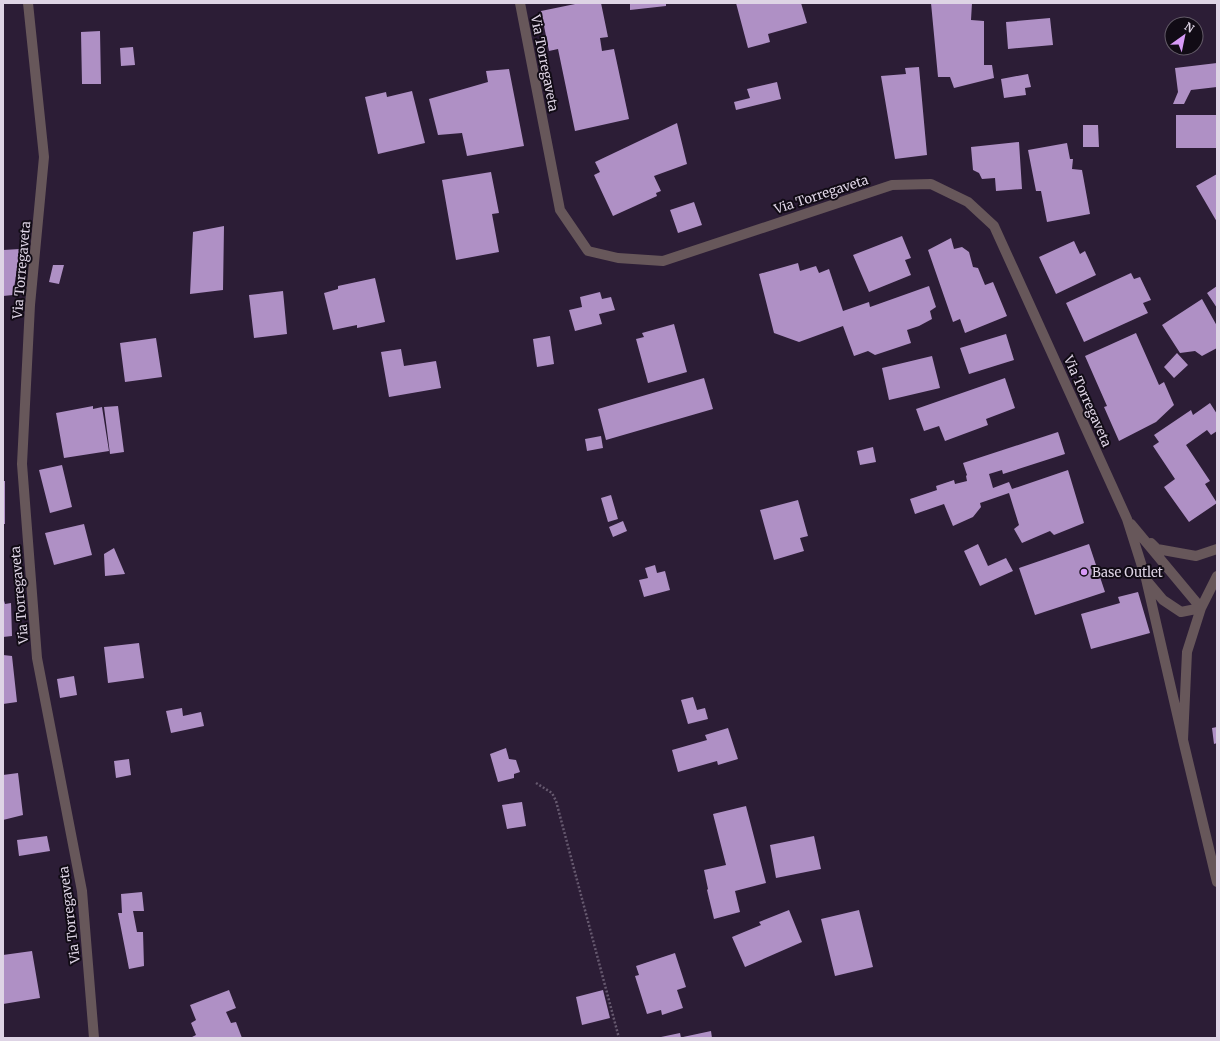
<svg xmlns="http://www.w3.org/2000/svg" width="1220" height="1041" viewBox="0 0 1220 1041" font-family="Merriweather,serif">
<rect width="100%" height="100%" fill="#2c1d36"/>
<path fill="#af90c5" d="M580,3H601L608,37L600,38L602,51L614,49L629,119L575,131L558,49L549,51L541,11Z
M630,3H666V6L630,10Z
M736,3H801L807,23L768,34L770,42L748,48Z
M931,3H972L971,20L984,21V65H992L994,78L954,88L950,77H938Z
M1050,18L1053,45L1008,49L1006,22Z
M100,31L101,84H82L81,32Z
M133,47L135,65L121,66L120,48Z
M1217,63V87L1191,90L1184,104H1173L1178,92L1175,68Z
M919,67L927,155L895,159L881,76L906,74L905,68Z
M509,69L524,146L467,156L462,133L438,135L429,99L488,82L486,71Z
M1028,74L1031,87L1025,88L1026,95L1004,98L1001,79Z
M777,82L781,99L736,110L734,102L750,98L747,89Z
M412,91L425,143L378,154L365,97L386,92L387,97Z
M1176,115H1217V148H1176Z
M677,123L687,164L654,176L661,191L656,193L657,196L613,216L594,175L600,172L595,162Z
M1083,125H1098L1099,147H1083Z
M1019,142L1022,189L996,191L995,178L982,179L979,173L973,170L971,147Z
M1067,143L1070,159H1073L1072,169L1082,170L1090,214L1047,222L1041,191H1036L1028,150Z
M491,172L499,213L492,214L499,252L456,260L442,180Z
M1217,174V222L1196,186Z
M694,202L702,225L678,233L670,210Z
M224,226L223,290L190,294L193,232Z
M902,236L911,258L905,260L911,275L869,292L853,255Z
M951,238L954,249L962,247L969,252L973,267L978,268L985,285L993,282L1007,316L965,333L960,319L953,322L928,250Z
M1074,241L1080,254L1085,251L1096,275L1056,294L1039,257Z
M20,249L13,295L3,296V250Z
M798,263L800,271L816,266L819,273L829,269L843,311L869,302L870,307L929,286L936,307L930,311L932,319L919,326L907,330L911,343L875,355L868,351L854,356L843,326L799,342L774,333L759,274Z
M53,265H64L59,284L49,282Z
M1131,273L1134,279L1140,277L1151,300L1143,303L1148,313L1084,342L1066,303Z
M375,278L385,322L357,328V325L333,330L324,293L338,289V286Z
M1217,286V308L1207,293Z
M283,291L287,334L254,338L249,295Z
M600,292L602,299L611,297L615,310L599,314L602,324L575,331L569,310L582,307L580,297Z
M1202,299L1217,326V348L1202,356L1195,351L1180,353L1162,325Z
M674,324L687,372L648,383L636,339L644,337L642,333Z
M1136,333L1159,385L1164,382L1174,405L1156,422L1119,441L1104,407L1107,406L1085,356Z
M1006,334L1014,360L969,374L960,348Z
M550,336L554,364L537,367L533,339Z
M156,338L162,377L125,382L120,343Z
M401,349L404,366L436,361L441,388L389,397L381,352Z
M1177,353L1188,365L1174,378L1164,367Z
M932,356L940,388L889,400L882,368Z
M704,378L713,409L606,440L598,409Z
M1005,378L1015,408L986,419L988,425L945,441L939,426L924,431L916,409Z
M1210,403L1217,414V431L1211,435L1207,430L1186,445L1210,481L1205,484L1217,503L1189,522L1164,487L1175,479L1153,446L1159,442L1154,435L1191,410L1193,415Z
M93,406V409L102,407L109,451L64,458L56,413Z
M118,406L124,452L110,454L104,407Z
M1058,432L1065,454L1003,474L1002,470L989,474L993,488L1009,482L1012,489L1068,470L1084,523L1054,535L1050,531L1022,543L1014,529L1019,525L1009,493L980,503L981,507L973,517L953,526L944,504L915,514L910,499L937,490L936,486L954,480L955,484L967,481L966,476L967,475L963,463Z
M601,436L603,448L587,451L585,439Z
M873,447L876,462L860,465L857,451Z
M62,465L72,507L50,513L39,470Z
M3,481H5V524H3Z
M611,495L618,519L608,522L601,498Z
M798,500L808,536L800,538L804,551L774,560L760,510Z
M623,521L627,531L613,537L609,527Z
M84,524L92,555L54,565L45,533Z
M978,544L988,566L1006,558L1013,571L980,586L964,551Z
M1089,544L1105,592L1035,615L1019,568Z
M114,548L125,574L105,576L104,554Z
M655,565L657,573L665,571L670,590L644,597L639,580L648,578L645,568Z
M1138,592L1150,633L1091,649L1081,614L1120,603L1118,597Z
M3,597L5,604L11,603L12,636L3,637Z
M139,643L144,678L108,683L104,647Z
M3,655L12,656L17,702L3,704Z
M74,676L77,695L60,698L57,679Z
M693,697L697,710L705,708L708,719L688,724L681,700Z
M182,708L183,716L201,712L204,726L171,733L166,711Z
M1217,727V743L1214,744L1212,728Z
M728,728L738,759L718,765L717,761L678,772L672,750L707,740L705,735Z
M506,748L509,759L516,760L520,772L514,774V778L498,782L490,754Z
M129,759L131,775L116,778L114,761Z
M18,773L23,815L3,820V775Z
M522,802L526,826L507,829L502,805Z
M746,806L766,883L735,891L740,912L714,919L707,890L708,889L704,870L726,865L713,814Z
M47,836L50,851L19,856L17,840Z
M814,836L821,869L776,878L770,845Z
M142,892L144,911H133L137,932H143L144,966L129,969L118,913H122L121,894Z
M789,910L802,942L745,967L732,937L761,925L759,922Z
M859,910L873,967L835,976L821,919Z
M32,951L40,998L3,1004V955Z
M675,953L686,987L677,990L683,1008L662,1015L661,1010L647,1014L635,976L639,975L636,966Z
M229,990L236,1008L226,1012L231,1023L236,1022L242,1038H190L196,1035L191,1023L196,1020L190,1005Z
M603,990L610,1018L582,1025L576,997Z
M711,1031L712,1038H683V1037Z
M680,1033L681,1038H661V1037Z"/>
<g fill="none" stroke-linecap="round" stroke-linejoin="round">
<path stroke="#66596f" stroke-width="2.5" stroke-dasharray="2 2" stroke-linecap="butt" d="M536,783L552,793L556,801L619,1038"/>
<path stroke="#67575a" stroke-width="10" d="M28,3L44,157L30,305L22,464L37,658L82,891L94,1038
M520,3L560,210L588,251L618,258L663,261L892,185L931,184L968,202L994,226L1127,519L1146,579L1183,740
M1131,524L1201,608
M1151,543L1157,549L1196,556L1217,549
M1217,576L1201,608L1187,652L1183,740L1217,882
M1147,581L1163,600L1181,612L1201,608"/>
</g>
<circle fill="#d89af8" stroke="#110b15" stroke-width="1.5" cx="1084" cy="572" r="4"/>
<g text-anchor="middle" stroke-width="4" stroke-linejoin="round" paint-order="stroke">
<g font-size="13" fill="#ded4e5" stroke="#110b15">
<text transform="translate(545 63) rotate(79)" y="5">Via Torregaveta</text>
<text transform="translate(821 194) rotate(-18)" y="5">Via Torregaveta</text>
<text transform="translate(21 270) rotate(-85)" y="5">Via Torregaveta</text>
<text transform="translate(1088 401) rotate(66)" y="5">Via Torregaveta</text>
<text transform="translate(19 595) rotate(-95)" y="5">Via Torregaveta</text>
<text transform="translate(69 915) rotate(-97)" y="5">Via Torregaveta</text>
</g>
<g font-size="13" fill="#ded4e5" stroke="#110b15" text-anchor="start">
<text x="1092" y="577">Base Outlet</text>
</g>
</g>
<rect width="1220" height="1041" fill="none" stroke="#ded4e5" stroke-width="8"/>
<g transform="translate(1184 36) rotate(33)"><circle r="19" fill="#110b15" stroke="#635b68"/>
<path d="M0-3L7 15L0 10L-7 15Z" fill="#d89af8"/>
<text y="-6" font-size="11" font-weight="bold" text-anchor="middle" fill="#ded4e5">N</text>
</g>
</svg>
